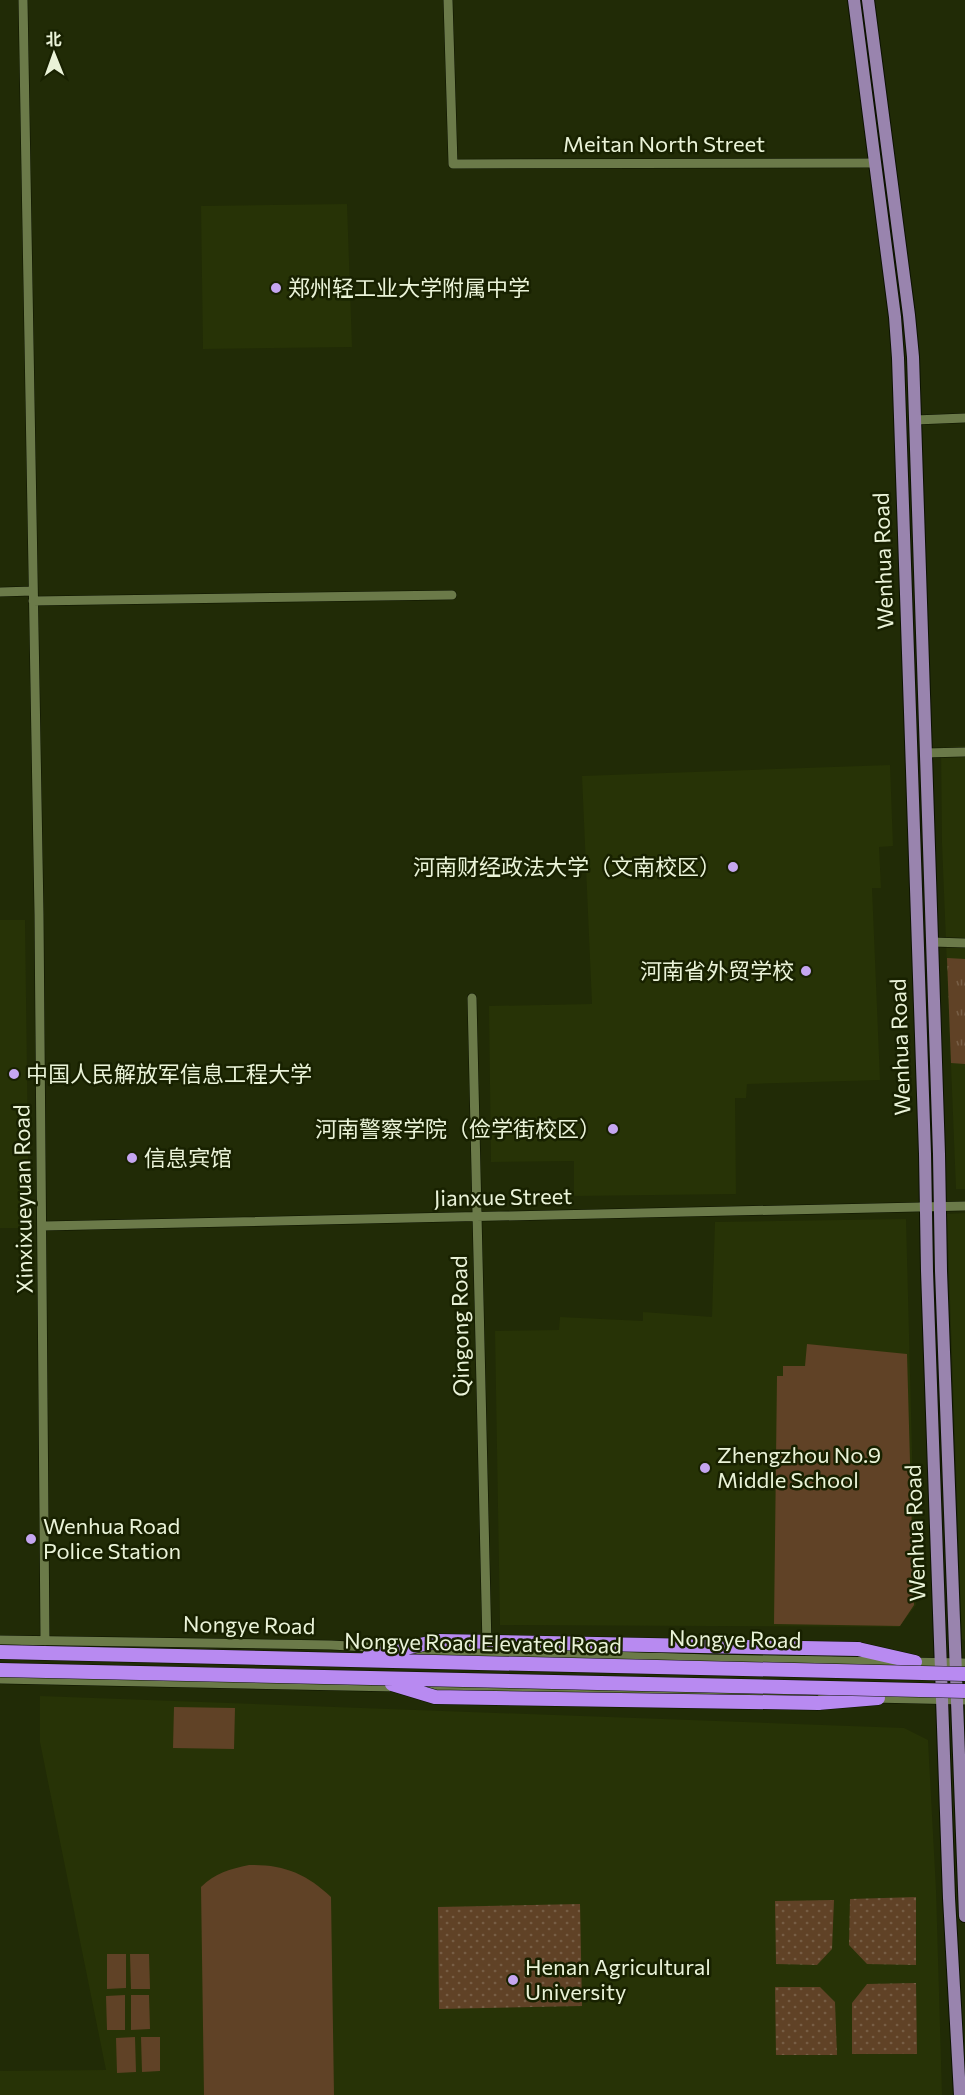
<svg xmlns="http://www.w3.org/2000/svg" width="965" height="2095" viewBox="0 0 965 2095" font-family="Commissioner,'Noto Sans SC',sans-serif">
<defs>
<pattern id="grass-tufts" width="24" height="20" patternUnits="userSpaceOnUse" patternTransform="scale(1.5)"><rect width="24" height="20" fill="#604226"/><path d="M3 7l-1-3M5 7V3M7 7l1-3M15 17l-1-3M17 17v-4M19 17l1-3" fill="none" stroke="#775e45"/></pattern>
<pattern id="park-dots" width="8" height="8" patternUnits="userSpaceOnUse" patternTransform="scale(1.5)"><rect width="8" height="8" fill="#604226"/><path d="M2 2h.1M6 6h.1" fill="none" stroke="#775e45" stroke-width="1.8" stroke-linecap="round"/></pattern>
</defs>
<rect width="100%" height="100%" fill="#212b06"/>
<path fill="#273306" d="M347,204L352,347L203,349L201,206Z
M965,746V1189H956L942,843L941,747Z
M890,765L893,846L879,847L881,888H872L880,1080L747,1084L746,1098H735L736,1194L574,1196V1161L491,1162L489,1006L592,1004L582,776Z
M0,920H25L29,1228H0Z
M965,1213V1641L962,1639L947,1214Z
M906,1219L916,1605L899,1627L500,1625L495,1331L559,1330L560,1317L643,1321V1312L712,1317L715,1222Z
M40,1696L904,1728L928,1740L936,1890L942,2095H0V2071L106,2070L40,1742Z"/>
<path fill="url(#grass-tufts)" d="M947,958L965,959V1064L951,1063Z"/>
<path fill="url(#park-dots)" d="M916,1897V1965L867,1964L849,1945L850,1899Z
M834,1900L832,1949L817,1965L776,1964L775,1901Z
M580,1904L582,2006L439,2009L438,1907Z
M916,1983L917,2054H852V2003L867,1984Z
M775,1987H820L835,2002L837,2055H776Z"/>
<path fill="#604226" d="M807,1344L907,1354L914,1605L900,1626L774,1624L777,1376H783V1366H805Z
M174,1707L235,1708L234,1749L173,1748Z
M249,1865C283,1864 307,1874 331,1897L334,2095H204L201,1887C215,1873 230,1869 249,1865Z
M107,1954H126V1988L107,1989Z
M130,1954H149L150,1989H131Z
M125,1995V2030H107L106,1996Z
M131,1995H149L150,2029L131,2030Z
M135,2037L136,2072L117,2073L116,2038Z
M141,2037H160V2071L142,2072Z"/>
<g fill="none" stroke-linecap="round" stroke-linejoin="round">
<defs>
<path id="minor" d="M23,0L39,914L45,1641
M448,0L453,164L875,163
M915,420L965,418
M0,592L33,591
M33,601L452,595
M925,753L965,752
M932,942L965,943
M472,998L487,1646
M43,1226L965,1206
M0,1640L331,1645L387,1648
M416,1650L710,1659L894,1662
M910,1662L965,1663
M0,1679L396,1687
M416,1688L828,1696
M872,1698L965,1700"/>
<path id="major" d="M854,0L895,317L898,358L925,1154L927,1271L949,1898L960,2095
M868,0L909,315L913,357L939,1154L941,1271L965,1916"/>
<path id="highway" d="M858,1649L915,1662
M818,1703L878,1698"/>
</defs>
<use href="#minor" stroke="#0c1200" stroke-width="10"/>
<use href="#major" stroke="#0c1200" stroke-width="14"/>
<use href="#highway" stroke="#0c1200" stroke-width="15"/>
<use href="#minor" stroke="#6b7a49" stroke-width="9"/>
<use href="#major" stroke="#9984ae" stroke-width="12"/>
<use href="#highway" stroke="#b88af1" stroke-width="14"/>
<defs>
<path id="highway-bridge" d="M0,1652L965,1674
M369,1656L438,1641L858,1649
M0,1670L965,1691
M392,1684L435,1697L818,1703"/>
</defs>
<use href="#highway-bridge" stroke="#0c1200" stroke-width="15" stroke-linecap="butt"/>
<use href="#highway-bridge" stroke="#b88af1" stroke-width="14"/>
</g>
<g fill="#c5a6f0" stroke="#182100" stroke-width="2">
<circle cx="276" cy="288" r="6"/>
<circle cx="733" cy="867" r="6"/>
<circle cx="806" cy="971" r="6"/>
<circle cx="14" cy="1074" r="6"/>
<circle cx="613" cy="1129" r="6"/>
<circle cx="132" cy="1158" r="6"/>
<circle cx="705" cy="1468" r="6"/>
<circle cx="31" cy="1539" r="6"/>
<circle cx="513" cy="1980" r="6"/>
</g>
<g text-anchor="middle" stroke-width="5" stroke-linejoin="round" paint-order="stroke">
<g font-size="22" fill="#eaf3d8" stroke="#182100">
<text x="664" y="152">Meitan North Street</text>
<text transform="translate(883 561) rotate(-92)" y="8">Wenhua Road</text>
<text transform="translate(900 1047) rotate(-92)" y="8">Wenhua Road</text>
<text transform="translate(503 1197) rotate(-1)" y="8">Jianxue Street</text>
<text transform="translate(23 1199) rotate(-91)" y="8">Xinxixueyuan Road</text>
<text transform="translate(460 1326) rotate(-91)" y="8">Qingong Road</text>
<text transform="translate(915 1533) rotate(-92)" y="8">Wenhua Road</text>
<text transform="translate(249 1625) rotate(1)" y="8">Nongye Road</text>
<text transform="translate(735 1639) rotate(1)" y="8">Nongye Road</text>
<text transform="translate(483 1643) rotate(1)" y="8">Nongye Road Elevated Road</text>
</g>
<g font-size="22" fill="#eaf3d8" stroke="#182100" text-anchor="start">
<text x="288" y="296">郑州轻工业大学附属中学</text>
<text x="721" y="875" text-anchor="end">河南财经政法大学（文南校区）</text>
<text x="794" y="979" text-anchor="end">河南省外贸学校</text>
<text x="26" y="1082">中国人民解放军信息工程大学</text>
<text x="601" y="1137" text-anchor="end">河南警察学院（俭学街校区）</text>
<text x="144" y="1166">信息宾馆</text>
<text x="717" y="1463">Zhengzhou No.9<tspan x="717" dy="25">Middle School</tspan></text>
<text x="43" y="1534">Wenhua Road<tspan x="43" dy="25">Police Station</tspan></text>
<text x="525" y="1975">Henan Agricultural<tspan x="525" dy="25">University</tspan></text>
</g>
</g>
<g transform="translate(54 54) rotate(359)" stroke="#182100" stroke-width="4.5" paint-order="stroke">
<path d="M0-4.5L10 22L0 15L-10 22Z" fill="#eaf3d8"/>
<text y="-9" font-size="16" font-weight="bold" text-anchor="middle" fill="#eaf3d8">北</text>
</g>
</svg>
